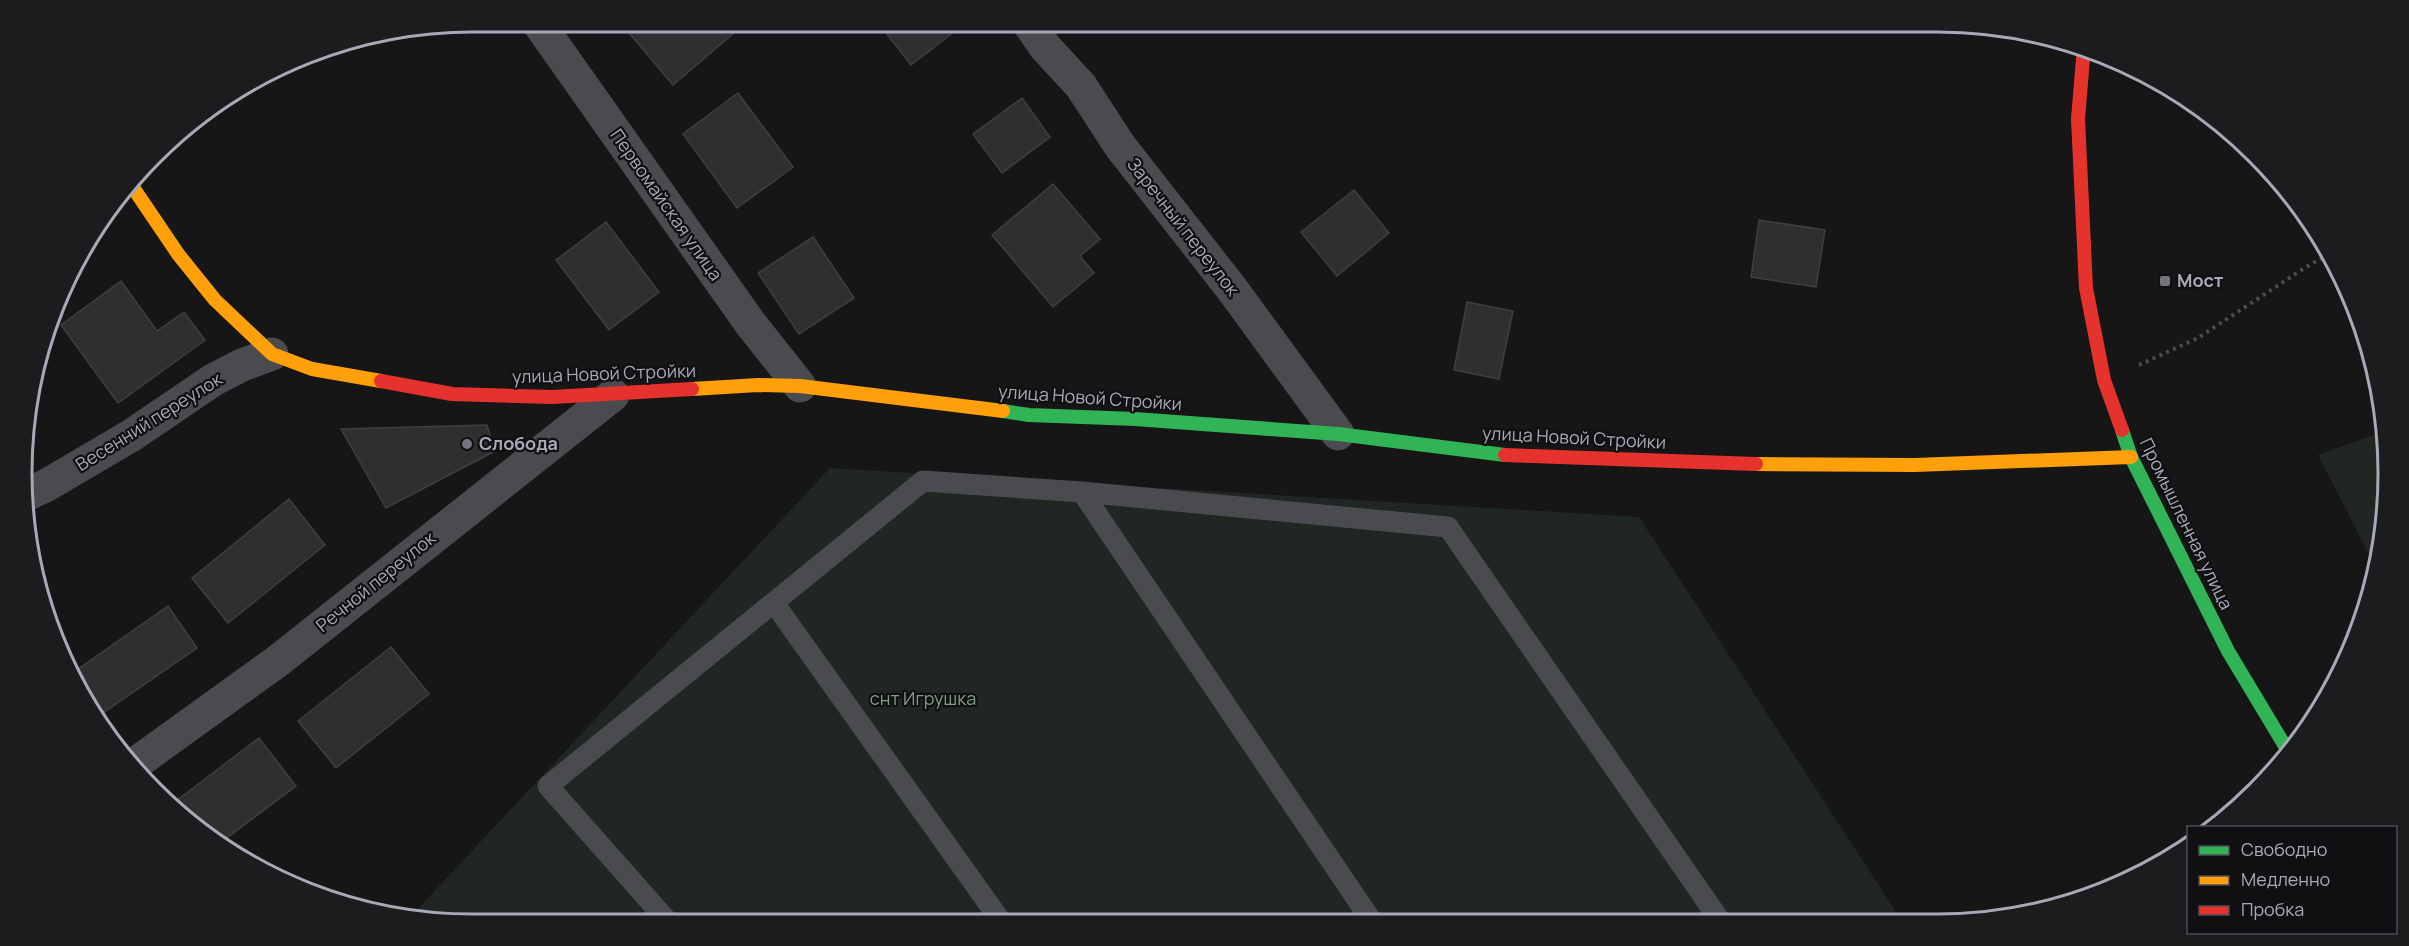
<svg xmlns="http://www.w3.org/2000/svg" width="2409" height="946" viewBox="0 0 2409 946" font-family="Manrope,sans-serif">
<rect width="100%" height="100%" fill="#161616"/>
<path fill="#202621" d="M2385,431L2387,443L2384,532L2376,568L2318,455Z
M830,468L1639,517L1902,921L473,925L412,915Z"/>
<path fill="#2f2f30" stroke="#3e3f42" stroke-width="1.5" d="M619,21H724L734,33L673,85Z
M883,21H962L964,24L911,65L879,24Z
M738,93L793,167L737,208L683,134Z
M1022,98L1050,137L1002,173L973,134Z
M1053,184L1100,239L1080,256L1094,273L1053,307L992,235Z
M1354,190L1389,233L1337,276L1301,232Z
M1759,220L1825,230L1816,287L1751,277Z
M606,222L659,292L609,330L556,260Z
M813,237L854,298L799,334L758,273Z
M121,281L157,331L184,312L205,340L118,403L61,325Z
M1467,302L1513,311L1499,379L1454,370Z
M487,425L495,451L386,508L341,429Z
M289,499L325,545L228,623L192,578Z
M168,606L197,648L103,713L74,672Z
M391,647L429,694L336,768L298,721Z
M259,738L296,786L220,843L198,831L172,804Z"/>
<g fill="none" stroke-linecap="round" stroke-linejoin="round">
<path stroke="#4c4c50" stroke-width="4" stroke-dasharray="3 4.5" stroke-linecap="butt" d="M2139,365L2198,338L2306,267L2330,254"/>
<path stroke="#4a4b4f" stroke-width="21" d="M1082,492L1373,923
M774,603L1003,924
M670,924L548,786L923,481L1082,492L1448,527L1721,922"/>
<path stroke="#4a4b4f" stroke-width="33" d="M537,21L750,323L800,386
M1027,21L1045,47L1081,86L1120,146L1232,289L1338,434
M28,494L47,485L132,435L213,380L242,365L272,354
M135,764L279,660L613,395"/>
<path stroke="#30b455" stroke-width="14" d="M1003,411L1029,415L1135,419L1338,434L1505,455
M2122,430L2131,457L2228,651L2288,751"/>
<path stroke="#ff9f0a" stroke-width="14" d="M132,186L178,254L215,300L272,354L312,369L381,381
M692,389L758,385L800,386L1003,411
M1756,464L1915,465L2131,457"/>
<path stroke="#e5322d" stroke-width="14" d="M2084,46L2078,119L2086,288L2104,380L2122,430
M381,381L452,394L552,397L692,389
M1505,455L1756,464"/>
</g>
<g fill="#74767e" stroke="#101012" stroke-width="2">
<rect x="2159" y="275" width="12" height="12" rx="3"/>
<circle cx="467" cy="444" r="6"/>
</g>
<g text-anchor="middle" stroke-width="4.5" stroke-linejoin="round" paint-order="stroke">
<g font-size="18" fill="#a7aab6" stroke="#101012">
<text transform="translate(666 205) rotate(55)" y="6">Первомайская улица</text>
<text transform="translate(1183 227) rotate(52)" y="6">Заречный переулок</text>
<text transform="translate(604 374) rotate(-2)" y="6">улица Новой Стройки</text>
<text transform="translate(1090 398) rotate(4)" y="6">улица Новой Стройки</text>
<text transform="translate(149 422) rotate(-32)" y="6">Весенний переулок</text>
<text transform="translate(1574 438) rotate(3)" y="6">улица Новой Стройки</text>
<text transform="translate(2186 524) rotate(64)" y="6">Промышленная улица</text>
<text transform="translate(376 582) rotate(-39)" y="6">Речной переулок</text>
</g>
<g font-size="18" font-weight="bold" fill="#a7aab6" stroke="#101012" text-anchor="start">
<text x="2177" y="287">Мост</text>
<text x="479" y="450">Слобода</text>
</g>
<g font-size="18" fill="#7fa085" stroke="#101012">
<text x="923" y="705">снт Игрушка</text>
</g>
</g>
<path d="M0 0H2409V946H0ZM473 32H1937A441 441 0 0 1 2378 473V473A441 441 0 0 1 1937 914H473A441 441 0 0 1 32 473V473A441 441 0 0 1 473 32Z" fill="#1c1c1f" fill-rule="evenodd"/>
<path fill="none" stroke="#a7aab6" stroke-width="3" d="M473 32H1937A441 441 0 0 1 2378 473V473A441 441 0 0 1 1937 914H473A441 441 0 0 1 32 473V473A441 441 0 0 1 473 32Z"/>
<rect x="2187" y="826" width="210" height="108" fill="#101012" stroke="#4c4e54" stroke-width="1.5"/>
<rect x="2199" y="846" width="30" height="9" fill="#30b455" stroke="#4c4e54" stroke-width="1.5"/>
<text x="2241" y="856" font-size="18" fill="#a7aab6">Свободно</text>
<rect x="2199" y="876" width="30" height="9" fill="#ff9f0a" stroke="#4c4e54" stroke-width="1.5"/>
<text x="2241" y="886" font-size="18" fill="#a7aab6">Медленно</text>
<rect x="2199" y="906" width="30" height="9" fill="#e5322d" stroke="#4c4e54" stroke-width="1.5"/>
<text x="2241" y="916" font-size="18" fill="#a7aab6">Пробка</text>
</svg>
